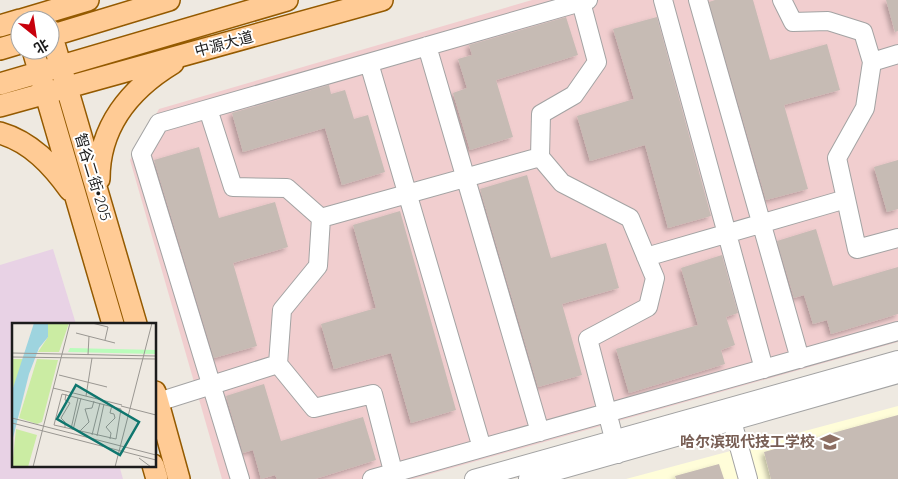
<svg xmlns="http://www.w3.org/2000/svg" width="898" height="479" viewBox="0 0 898 479" font-family="Quicksand,'Noto Sans SC',sans-serif">
<defs>
<filter id="shadow"><feDropShadow dx="-3" dy="3" stdDeviation="2.5" flood-color="#0004"/></filter>
</defs>
<rect width="100%" height="100%" fill="#eee9e1"/>
<path fill="#f1cecf" d="M532,0H898V342L413,479H222L130,160L159,109Z"/>
<path fill="#e8d2e5" d="M53,249L76,324H14V465H119L123,479H0V265Z"/>
<path fill="#fffdd9" d="M898,406V479H626Z"/>
<path fill="#c6bbb4" filter="url(#shadow)" d="M715,0H753L770,60L827,44L840,90L784,105L808,189L766,200L709,2Z
M886,0H898V31L895,32Z
M566,17L578,55L496,80L513,137L470,150L453,93L467,88L458,59L472,55L469,45Z
M657,17L711,216L668,228L645,145L590,161L577,116L634,99L613,29Z
M329,85L331,94L345,90L354,119L368,115L385,172L342,185L325,128L243,152L232,113Z
M199,147L219,218L275,202L288,247L233,263L257,346L214,358L154,160Z
M898,160V209L887,212L874,167Z
M527,175L551,258L606,243L619,288L562,304L582,375L538,387L480,189Z
M400,211L456,410L411,423L391,353L334,369L321,324L376,308L353,225Z
M816,229L833,286L898,267V314L831,334L827,320L813,324L804,295L794,298L777,241Z
M722,255L738,313L726,317L735,345L721,350L725,364L629,393L616,349L698,325L681,268Z
M264,384L281,441L363,417L376,460L315,479H277L275,475L261,479L253,450L243,453L226,396Z
M898,415V479H771L764,452Z
M719,464L724,479H676L675,476Z"/>
<g fill="none" stroke-linecap="round" stroke-linejoin="round">
<defs>
<path id="minor" d="M663,0L764,369
M698,0L800,359
M782,0L793,22L828,21L863,32L872,62L865,108L837,158L857,249L898,238
M581,2L597,62L574,95L541,114L540,157L562,183L630,218L655,278L648,307L588,339L618,454
M427,46L540,432
M872,62L898,54
M369,63L482,448
M208,109L233,187L287,188L321,218L318,266L282,310L278,364L314,408L373,394L395,479
M321,218L540,157
M646,257L846,199
M158,402L278,364
M732,421L748,479
M240,479L141,154L159,123L588,0
M372,479L898,331
M474,479L898,360
M528,479L898,374"/>
<path id="major" d="M21,20L88,0
M0,26L20,20
M50,30L136,324
M50,36L169,0
M0,49L20,43
M33,50L113,324
M0,84L287,0
M0,106L382,0
M0,133C31,142 52,165 70,190
M99,179C99,127 130,89 173,63
M155,392L179,479
M153,465L157,479"/>
</defs>
<use href="#minor" stroke="#a3a3a3" stroke-width="20"/>
<use href="#major" stroke="#945a00" stroke-width="24"/>
<use href="#minor" stroke="#fff" stroke-width="18"/>
<use href="#major" stroke="#ffcb95" stroke-width="21"/>
</g>
<defs>
<symbol id="school-bare" viewBox="-9 -9 18 18"><path d="M0-5L7-2L0 1L-7-2ZM-4 1L0 2.5L4 1V4Q0 6-4 4Z" fill="#8d6e63" stroke="#fff" stroke-width="2.5" paint-order="stroke"/></symbol>
</defs>
<g fill-rule="evenodd">
<use href="#school-bare" x="816" y="428" width="28" height="28"/>
</g>
<g text-anchor="middle" stroke-width="4" stroke-linejoin="round" paint-order="stroke">
<g font-size="15" fill="#1c1c1c" stroke="#fff">
<text transform="translate(224 44) rotate(-15)" y="5">中源大道</text>
<text transform="translate(93 177) rotate(73)" y="5">智谷二街•205</text>
</g>
<g font-size="15" font-weight="bold" fill="#785e54" stroke="#fff" text-anchor="end">
<text x="815" y="447">哈尔滨现代技工学校</text>
</g>
</g>
<g transform="translate(12 323)">
<rect width="144" height="144" fill="#eee9e1"/>
<path d="M36,0H57L47,29H26L36,14ZM0,36H12L0,68ZM25,36L46,37L30,99L25,101L7,95ZM4,106L25,112L16,144H0Z" fill="#cbeca3"/>
<path d="M58,25L144,27V31L56,29Z" fill="#bafcbb"/>
<path d="M22,0H36V14L27,25L17,51L0,119V68Z" fill="#9ed4df"/>
<path fill="none" stroke="#9a9792" stroke-width="1" d="M80,0L96,4L93,17M64,10L103,20M0,30L144,33M76,32L77,13M0,34L144,36M47,52L95,64M41,65L110,82M50,71L109,86L104,116L42,102ZM74,73L80,35M109,83L144,92M0,95L144,132M0,100L144,137M53,105V99L49,95L58,80L53,77L54,71M59,106L66,75M61,107L69,75M67,109L77,99L73,86L80,85L82,78M80,112L88,80M85,113L92,81M98,116L99,110L94,104L103,95L102,91L98,90L100,82M127,135L139,144M21,144L58,0M103,144L140,0"/>
<path fill="#0f766e" fill-opacity="0.15" stroke="#0f766e" stroke-width="2.5" d="M64,62L127,99L108,132L45,96Z"/>
<rect width="144" height="144" fill="none" stroke="#1c1c1c" stroke-width="2.5"/>
</g>
<g transform="translate(35 35) rotate(150)"><circle r="24" fill="#ffffff" stroke="#a4a4a4"/>
<path d="M0-4L9 19L0 12L-9 19Z" fill="#c8000c"/>
<text y="-8" font-size="14" font-weight="bold" text-anchor="middle" fill="#1c1c1c">北</text>
</g>
</svg>
